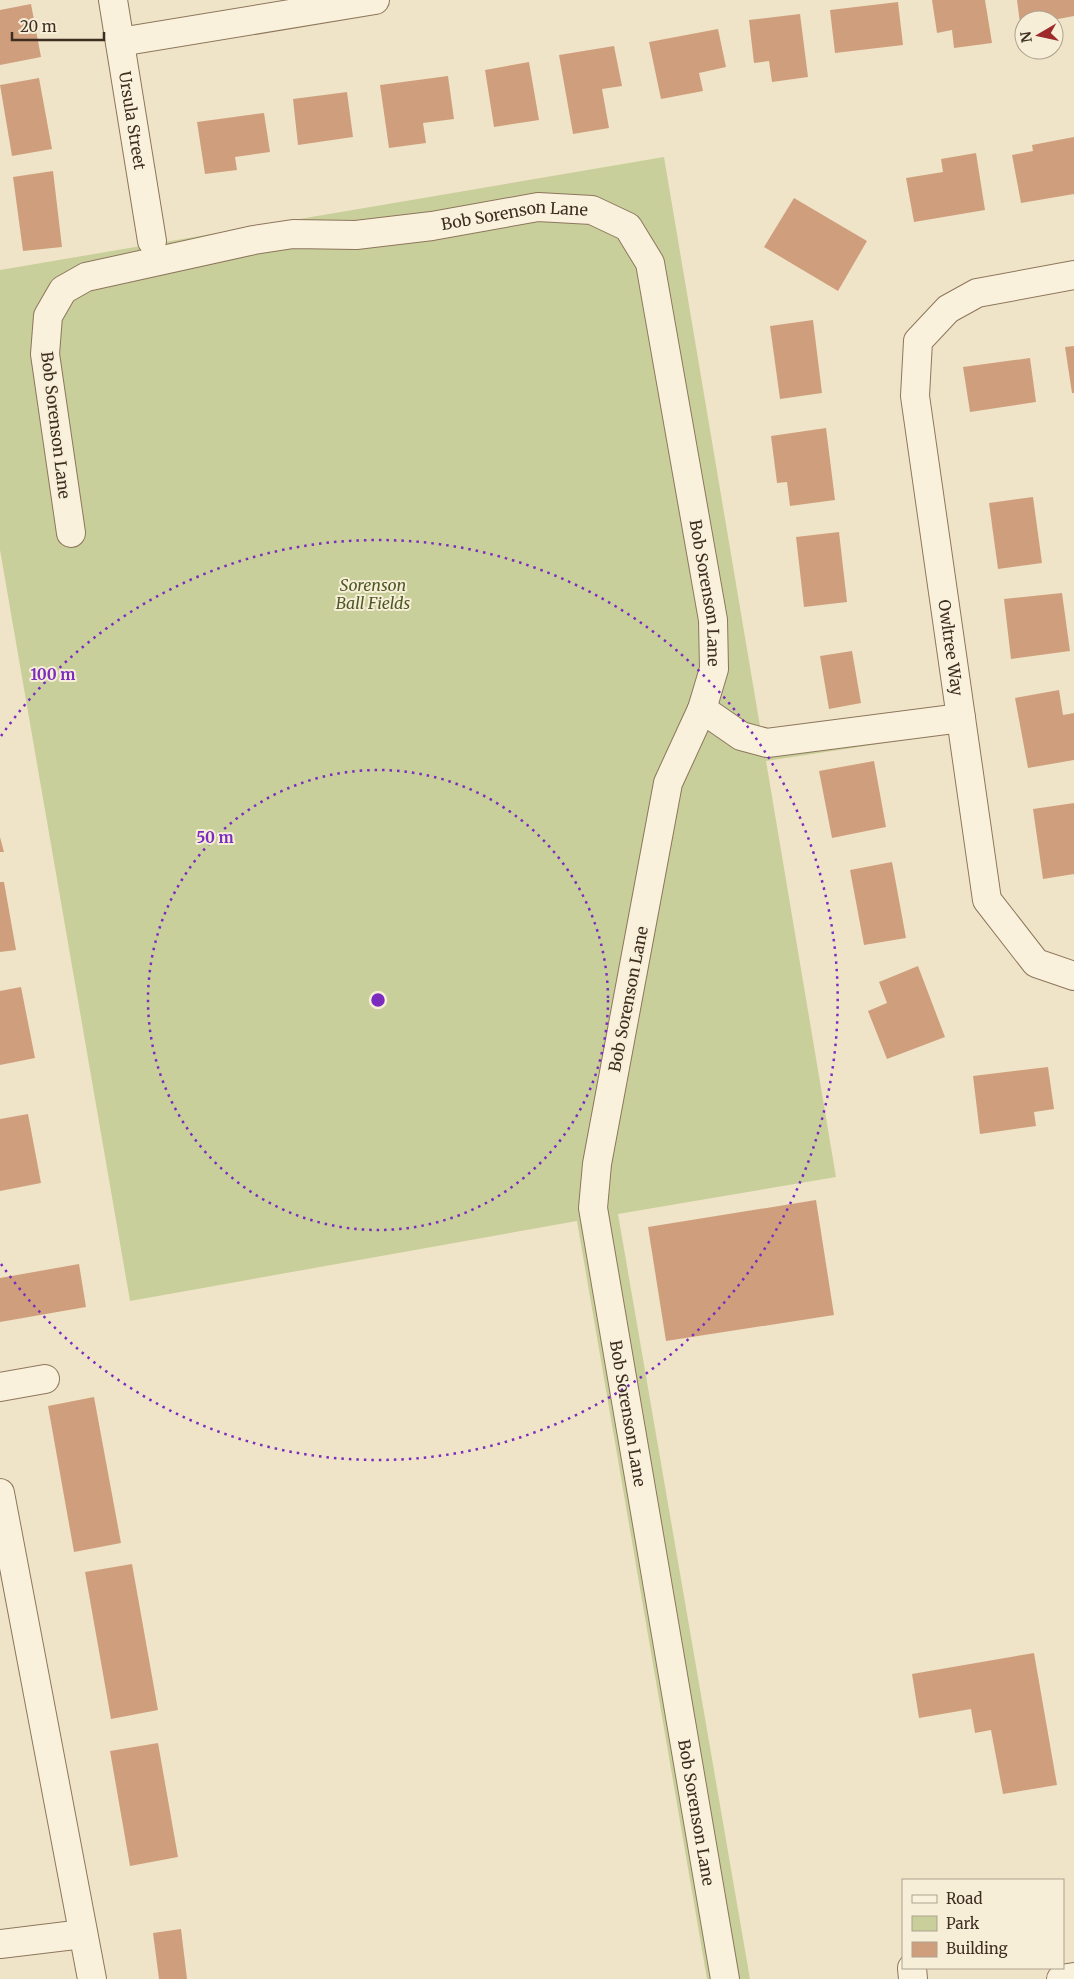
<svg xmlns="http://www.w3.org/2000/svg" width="1074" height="1979" viewBox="0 0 1074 1979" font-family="Merriweather,serif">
<rect width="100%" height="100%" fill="#f0e4c8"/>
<path fill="#c9cf9b" d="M664,157L761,732L915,710L918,738L766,761L836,1177L618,1214L750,1979H707L577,1221L130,1301L0,550V270Z"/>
<path fill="#cf9f7d" d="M932,0H985L992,43L954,48L952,30L937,33Z
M1017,0H1074V16L1053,20H1024V39H1022Z
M898,2L903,45L835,53L830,10Z
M31,4L41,57L0,65V10Z
M800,14L808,77L772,82L769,61L754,63L749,20Z
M718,29L726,67L699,73L703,91L661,99L649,42Z
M614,46L622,86L602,89L609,128L573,134L559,55Z
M529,62L539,120L494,127L485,70Z
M448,76L454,119L423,123L426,143L389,148L380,85Z
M39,78L52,149L12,156L0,85Z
M347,92L353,137L298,145L293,99Z
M264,113L270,152L235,157L237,170L205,174L197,122Z
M1074,137V194L1021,203L1012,155L1033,151L1032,145Z
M976,153L985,210L914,222L906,178L943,172L941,159Z
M53,171L62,247L23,251L13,177Z
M794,198L867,241L838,291L764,247Z
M813,320L822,393L780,399L770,326Z
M1074,346V393H1072L1065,347Z
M1030,358L1036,402L970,412L963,367Z
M826,428L835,500L790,506L787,482L777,483L771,436Z
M1033,497L1042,563L998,569L989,503Z
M839,532L847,602L804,607L796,537Z
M1062,593L1070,651L1011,659L1004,599Z
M852,651L861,703L829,709L820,656Z
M1059,690L1063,715L1074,713V760L1028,768L1015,698Z
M874,761L886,827L832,838L819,771Z
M1074,803V874L1043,879L1033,809Z
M0,837L4,852H0Z
M892,862L906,938L864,945L850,870Z
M0,882H4L16,950L0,952Z
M918,966L945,1037L887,1059L868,1011L887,1003L879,982Z
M21,987L35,1058L0,1065V991Z
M1048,1067L1054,1109L1034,1112L1036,1126L980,1134L973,1076Z
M28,1114L41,1183L0,1191V1119Z
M816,1200L834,1315L666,1341L648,1227Z
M79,1264L86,1307L0,1322V1278Z
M94,1397L121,1543L74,1552L48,1406Z
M132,1564L158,1710L111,1719L85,1572Z
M1034,1653L1057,1785L1003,1794L991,1730L975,1733L971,1709L919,1718L912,1674Z
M158,1743L178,1857L130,1866L110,1751Z
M181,1929L187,1979H159L153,1933Z"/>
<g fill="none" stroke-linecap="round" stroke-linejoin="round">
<defs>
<g id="minor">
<path id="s1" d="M113,0L152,241"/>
<path d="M120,42L375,0"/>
<path id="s2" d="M1074,275L977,293L948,309L918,341L915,396L987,900L1036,963L1074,976"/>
<path id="s3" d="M71,533L45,354L48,316L63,290L86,277L254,240L293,234L356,235L432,226L538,207L592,210L628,227L650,263L713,620L714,669L702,709L668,783L597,1164L593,1208L725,1979"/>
<path d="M702,709L741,736L767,743L961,718"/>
<path d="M0,1387L45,1379"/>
<path d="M0,1493L92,1979"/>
<path d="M0,1944L83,1934"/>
<path d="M912,1968L913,1979"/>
<path d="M1061,1979L1074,1977"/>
</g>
</defs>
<use href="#minor" stroke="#8d765c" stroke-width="30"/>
<use href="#minor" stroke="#faf1dc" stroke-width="28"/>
</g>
<g fill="none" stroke="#7b2cbf" stroke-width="2.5" stroke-dasharray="2.5 5">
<circle cx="378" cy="1000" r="230"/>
<path d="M1 736A460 460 0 1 1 1 1264"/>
</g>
<g text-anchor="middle" stroke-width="4" stroke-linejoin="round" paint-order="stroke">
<g font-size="16" fill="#3d2e20" stroke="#f7eed8">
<text dy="6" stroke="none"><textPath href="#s1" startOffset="122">Ursula Street</textPath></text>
<text dy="6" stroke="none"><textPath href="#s3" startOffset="710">Bob Sorenson Lane</textPath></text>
<text transform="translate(56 425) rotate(83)" y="6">Bob Sorenson Lane</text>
<text dy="6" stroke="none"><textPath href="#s3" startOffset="1205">Bob Sorenson Lane</textPath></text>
<text dy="6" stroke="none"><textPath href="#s2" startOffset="485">Owltree Way</textPath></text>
<text transform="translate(628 999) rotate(-79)" y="6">Bob Sorenson Lane</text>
<text dy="6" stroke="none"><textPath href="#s3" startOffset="2045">Bob Sorenson Lane</textPath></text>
<text dy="6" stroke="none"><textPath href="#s3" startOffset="2450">Bob Sorenson Lane</textPath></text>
</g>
<g font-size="16" font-style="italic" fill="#4d5a26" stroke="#f7eed8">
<text x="373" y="591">Sorenson<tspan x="373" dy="18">Ball Fields</tspan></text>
</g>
</g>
<circle cx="378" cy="1000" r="8" fill="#7b2cbf" stroke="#f7eed8" stroke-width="2.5"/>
<g font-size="15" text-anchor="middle" font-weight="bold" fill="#7b2cbf" stroke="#f7eed8" stroke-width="4" stroke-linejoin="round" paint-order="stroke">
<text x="53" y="680">100 m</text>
<text x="215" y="843">50 m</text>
</g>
<rect x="902" y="1879" width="162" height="90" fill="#f7eed8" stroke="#ada18e"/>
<rect x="912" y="1895" width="25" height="8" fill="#faf1dc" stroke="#ada18e"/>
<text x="946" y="1904" font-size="15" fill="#3d2e20">Road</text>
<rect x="912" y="1916" width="25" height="15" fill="#c9cf9b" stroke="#ada18e"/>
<text x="946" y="1929" font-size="15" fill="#3d2e20">Park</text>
<rect x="912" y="1942" width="25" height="15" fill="#cf9f7d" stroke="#ada18e"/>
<text x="946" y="1954" font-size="15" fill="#3d2e20">Building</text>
<g transform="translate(1039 35) rotate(261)"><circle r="24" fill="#f7eed8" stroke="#ada18e"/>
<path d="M0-4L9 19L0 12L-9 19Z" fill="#9e2a2b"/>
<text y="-8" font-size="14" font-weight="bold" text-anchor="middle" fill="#3d2e20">N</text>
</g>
<path d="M12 32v8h92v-8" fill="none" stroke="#3d2e20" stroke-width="2.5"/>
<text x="20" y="32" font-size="15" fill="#3d2e20" stroke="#f7eed8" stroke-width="4" paint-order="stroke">20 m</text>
</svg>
